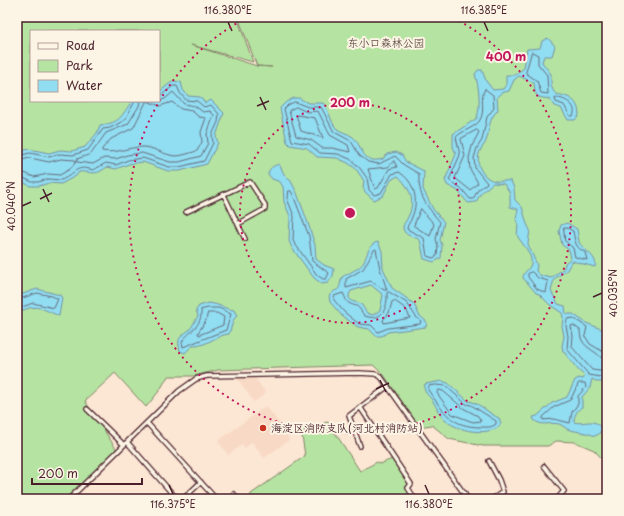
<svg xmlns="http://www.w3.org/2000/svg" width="624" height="516" viewBox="0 0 624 516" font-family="'Playpen Sans','LXGW WenKai TC',sans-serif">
<rect width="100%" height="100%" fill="#fce7d4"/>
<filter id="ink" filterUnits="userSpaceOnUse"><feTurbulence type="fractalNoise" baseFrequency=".025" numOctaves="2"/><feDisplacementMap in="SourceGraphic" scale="8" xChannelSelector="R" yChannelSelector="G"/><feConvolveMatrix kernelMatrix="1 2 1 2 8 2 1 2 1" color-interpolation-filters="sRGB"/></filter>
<g filter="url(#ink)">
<path fill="#f8d9c5" d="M236,377L255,378L266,393L254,402Z
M266,406L285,431L289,440L264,458L252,442L245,448L242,445L228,455L218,441Z"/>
<path fill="#b5e4a2" stroke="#808266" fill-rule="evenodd" d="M17,17H237L253,62L191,45L257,66L272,67L257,66L238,17H607V464L594,450L575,442L556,441L548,446H483L449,439L432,425L419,427L384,375L373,365L218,370L194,376H168L160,390L146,407L115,373L85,401L117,450L65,499H17ZM31,31H159V101H31Z
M328,422L360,471L377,462L380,464L392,459L408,483L405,487L413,499H250L251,494L305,456L301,429Z"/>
<path fill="#91ddf2" stroke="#7591a2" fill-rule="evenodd" d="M548,38L555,46L552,56H544L542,62L551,74C551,82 550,88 556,94C569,96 579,100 579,116L575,120H568L561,108L554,106L549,99L538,97L535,92L534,83L519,76L514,80L509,91L501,93L497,97L498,110C487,121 491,128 486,141C485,144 483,146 481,149C474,161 481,178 495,181C500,182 505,180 511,181L514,188L515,200L522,207L527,224L530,230L528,244L537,265L536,271L540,275L551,278L564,268L565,263L571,258L569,250L562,245L559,231L561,225L567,223L577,229C578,233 578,238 579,242C581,248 599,257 595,267L572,261L567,270L554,279L551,291L558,304L565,306L566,314H573L586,323L604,330L607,329V340L603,346L607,351V382H598L592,379L590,388L582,397V407C577,410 574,416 574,422C584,425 594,417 602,428L599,434L595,436C585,432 579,432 570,430C565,429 563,425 559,424C549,422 542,427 534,420L533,417L537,416L552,403L567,397L575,380L579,378L583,379L585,376L579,371L563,351L562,346L564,336L562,326L563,317L562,313L550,305L539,294L536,293L523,278C523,271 529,271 531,264C533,253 521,244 517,235L518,225L516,219L518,209L510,207V193L504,184L493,183L481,193L476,202L468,203L458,191L447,185L445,180L456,154L453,147V134L477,118C481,103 479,88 475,74L478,70H482L486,81L493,90L503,89L506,85V75H515L524,68L527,49L540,48L542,41Z
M173,81L181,82L183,90L188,96L200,97L205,103L211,100L224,113L216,136L218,143L207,164L180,171H168L143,162L129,164L116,169L107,167C94,177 93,171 79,172L76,176L61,184L49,183L39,186H30L17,179L19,152L29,149L49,153L60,150L72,151L85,147L97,133L100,125C121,123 121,116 132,101H159V92Z
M294,98H299L308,103H323C330,111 330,121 336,128C340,132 348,133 353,137C363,146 361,165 383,159L387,154L396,152L402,155L406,162L424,171L423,189L433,209L444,222L440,240L442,245L441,258L434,262L424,259L420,240C416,237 407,237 404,231C401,225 406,222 408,217C416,201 410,188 398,176L391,180L383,196L374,200L365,192L363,187L364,181L356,169L348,163L337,158L317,157L307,148L290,145L287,142L280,108L286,102Z
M279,164L285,176L291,181L297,193L308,223L315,245L316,259L324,265L334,269L333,276L328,283L322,284L314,278L292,248L289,241L290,216L284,202L283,187L280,182L272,179L268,174C269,168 273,166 279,164Z
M378,242L382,251L383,268L392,288L409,300L414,304L419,315L427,322L426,327L388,332L382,336H376L369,329L358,327L342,316L330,302L329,296C340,284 337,297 342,277C348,273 360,269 364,262C367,255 369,243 378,242ZM371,285L383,295L380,310L373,315L367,313L361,304C355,301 349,303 349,295L351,291Z
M37,289L60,295L62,298L59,316C40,308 37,303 17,313V296Z
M209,303C219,304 225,309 234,310L237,316L234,319L229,334C216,335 206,347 192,346L185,353L180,351C177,337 179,338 189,330C193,326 195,320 198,316L196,310L199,306Z
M442,381L448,383L468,401C479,402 489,414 499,418L501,423L499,427C485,436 459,431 446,421C439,416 437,407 432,400C429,396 425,393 424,388L425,384Z"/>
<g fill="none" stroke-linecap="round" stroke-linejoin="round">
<path stroke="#666b7b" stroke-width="1" d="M532,52L538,55V64L547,75L548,94L541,93L537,81L526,73Z
M485,89L493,95L494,108L487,117L482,140L477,148L474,158L475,168L487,183L478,190L473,199H470L461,188L451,182L449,180L460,155L456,137C463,130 475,128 480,120C486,110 479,97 485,89Z
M558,98C566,99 578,106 573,116H570L564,105L556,102L555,99Z
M140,101L139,106L128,124L106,133L91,154L77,159V162L93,164L104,158L116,159L127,155L142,153L170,162H179L201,156L208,143L207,134L214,115L210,111L203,112L195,106L184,104L173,92L165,99L159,100
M147,101L160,106L172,102L181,109L192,111L199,117L206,118L201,132L202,142L197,151C189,153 178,158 170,155C161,153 152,147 143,147C127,147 118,154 102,151V149L111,139L133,128Z
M295,102L308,107H321L334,132L351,141L359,155L368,162L379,164L395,156L404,165L419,174C418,196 426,205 440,222L436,239L438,246L437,256L433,258L427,256L424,238L407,229C407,224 411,222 412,217C419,201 415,182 399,172L392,174L381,193L374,195L369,190L367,178L359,167L350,159L338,154L320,153L309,144L292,141L284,109L288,105Z
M296,107L307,112L318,111L330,135L348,145L350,152L332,148H322L311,140L296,136L289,111Z
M298,115L315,118L323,138L301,131L297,118Z
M477,130L479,132L472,146L469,158L470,169L478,183L470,190L455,178L465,156L461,139Z
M17,156L30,153L49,157L60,154L73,155L88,150L103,129L110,128L125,120L135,101
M17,161L30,158L49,162L61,159L75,160L76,162L70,169L60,175L48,174L34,177L17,170
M394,161L397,167L389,169L378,188L375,189L368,169L388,167Z
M17,175L32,182H38L49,179L61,180C76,174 75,164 93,170L106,163L116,165L128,160L143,158L169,167H179L204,161L213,143L212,135L218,122L219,114L211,105L204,107L197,101L186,100L180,93L177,86H173L163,94L159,95
M289,191H291L293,195L309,236L312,261L329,273L326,279H323L317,275L293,241L294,216L288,201Z
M421,209L434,224L430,236L414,226Z
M564,228H567L573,231C575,241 575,248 585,252L587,260L575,257L573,248L565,241Z
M374,250L376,249L380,269L387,290H384L371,281L346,288V279L363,269Z
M532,272L538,278L548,281L546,293L537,289L528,277V274Z
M389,292L407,303L416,317L421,321L420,324L388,328L378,332L371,325L359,324L344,312L334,300V296L343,293C348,303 345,302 356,306C360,307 362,314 365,316C382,322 388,308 387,293Z
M17,300L37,293L52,296L58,299L54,308L33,303L17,309
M395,301L406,309L410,318L384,323L383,320L389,313L392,302Z
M209,308H219L231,314L226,330L183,347L182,342C188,331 203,327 201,310Z
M208,313H217L224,317L223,325L199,335L198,333L206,320Z
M607,354L590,344L585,336L587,327L573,318L567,319L566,326L568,336L567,349L589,375L607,378
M607,359C601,359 600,356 596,353C586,346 580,343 580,330L573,325L571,326L573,336L572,347L592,370L607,372
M579,383H585L586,387L578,396V404L572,412L570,423L554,419L543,420V417L554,407L570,400Z
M436,385L446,386L466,404L471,405L496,421V424C491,428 487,427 481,427C451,427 444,412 428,390L429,386Z
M439,390L443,391L463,408L478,416L481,421L473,422L452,414L437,393Z"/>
<defs>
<path id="minor" d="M224,195L245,239
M186,212L250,182L265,205V209L238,224
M360,407L411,484L408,488L415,499
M87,409L124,445
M147,423L216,499
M127,442L177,499
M360,446L349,416L388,386
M489,461L499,480L503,492L492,499
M544,466L564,491L557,499
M234,494L239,499
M69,499L179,391L196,379L207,376L359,373L376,374L381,377L468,499
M183,499L201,482
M456,499L465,494"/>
</defs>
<use href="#minor" stroke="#4a1f2b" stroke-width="6"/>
<use href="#minor" stroke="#fcf5e5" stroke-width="3.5"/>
</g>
</g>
<path fill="none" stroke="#4a1f2b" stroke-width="1.5" d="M228,22L232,31M484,22L488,31M260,97L266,110M257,106L269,101M43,189L49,202M40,199L52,193M22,206L31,202M593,297L602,293M380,380L386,392M376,389L389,383M169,485L173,494M425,485L429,494"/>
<g fill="none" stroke="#c2185b" stroke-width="2" stroke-dasharray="2 4">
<circle cx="350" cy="213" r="110"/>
<path d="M454 18A221 221 0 1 1 246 18"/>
</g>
<circle fill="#c8321e" stroke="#fcf5e5" stroke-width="1.5" cx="263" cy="428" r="4"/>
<g text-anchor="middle" stroke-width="4" stroke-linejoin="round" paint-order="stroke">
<g font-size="11" fill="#655049" stroke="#fcf5e5">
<text x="386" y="47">东小口森林公园</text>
</g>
<g font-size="11" fill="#4a1f2b" stroke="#fcf5e5" text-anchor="start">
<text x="271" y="432">海淀区消防支队(河北村消防站)</text>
</g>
</g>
<circle cx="350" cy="213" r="6" fill="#c2185b" stroke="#fcf5e5" stroke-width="2"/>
<g font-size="12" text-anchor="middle" font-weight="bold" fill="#c2185b" stroke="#fcf5e5" stroke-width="4" stroke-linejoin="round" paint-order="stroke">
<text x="506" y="61">400 m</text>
<text x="350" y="107">200 m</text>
</g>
<rect width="624" height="516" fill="none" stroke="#fcf5e5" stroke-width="44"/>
<rect x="30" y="30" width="130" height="72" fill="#fcf5e5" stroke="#b59f9b"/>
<rect x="38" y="43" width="20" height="6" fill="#fcf5e5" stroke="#b59f9b"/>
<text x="66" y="50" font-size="12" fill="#4a1f2b">Road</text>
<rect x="38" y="60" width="20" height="12" fill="#b5e4a2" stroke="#b59f9b"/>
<text x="66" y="70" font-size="12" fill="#4a1f2b">Park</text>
<rect x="38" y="80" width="20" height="12" fill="#91ddf2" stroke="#b59f9b"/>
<text x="66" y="90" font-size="12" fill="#4a1f2b">Water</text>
<path d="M32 478v6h110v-6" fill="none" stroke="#4a1f2b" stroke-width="2"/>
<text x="38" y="478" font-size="12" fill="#4a1f2b" stroke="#fcf5e5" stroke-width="3" paint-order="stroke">200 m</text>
<rect x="22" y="22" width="580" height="472" fill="none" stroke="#4a1f2b" stroke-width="1.5"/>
<g font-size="10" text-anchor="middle" fill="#4a1f2b">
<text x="228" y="14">116.380°E</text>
<text x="484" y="14">116.385°E</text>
<text transform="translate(11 206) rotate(-90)" y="4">40.040°N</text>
<text transform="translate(613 293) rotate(-90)" y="4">40.035°N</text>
<text x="173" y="508">116.375°E</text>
<text x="429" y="508">116.380°E</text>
</g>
</svg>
